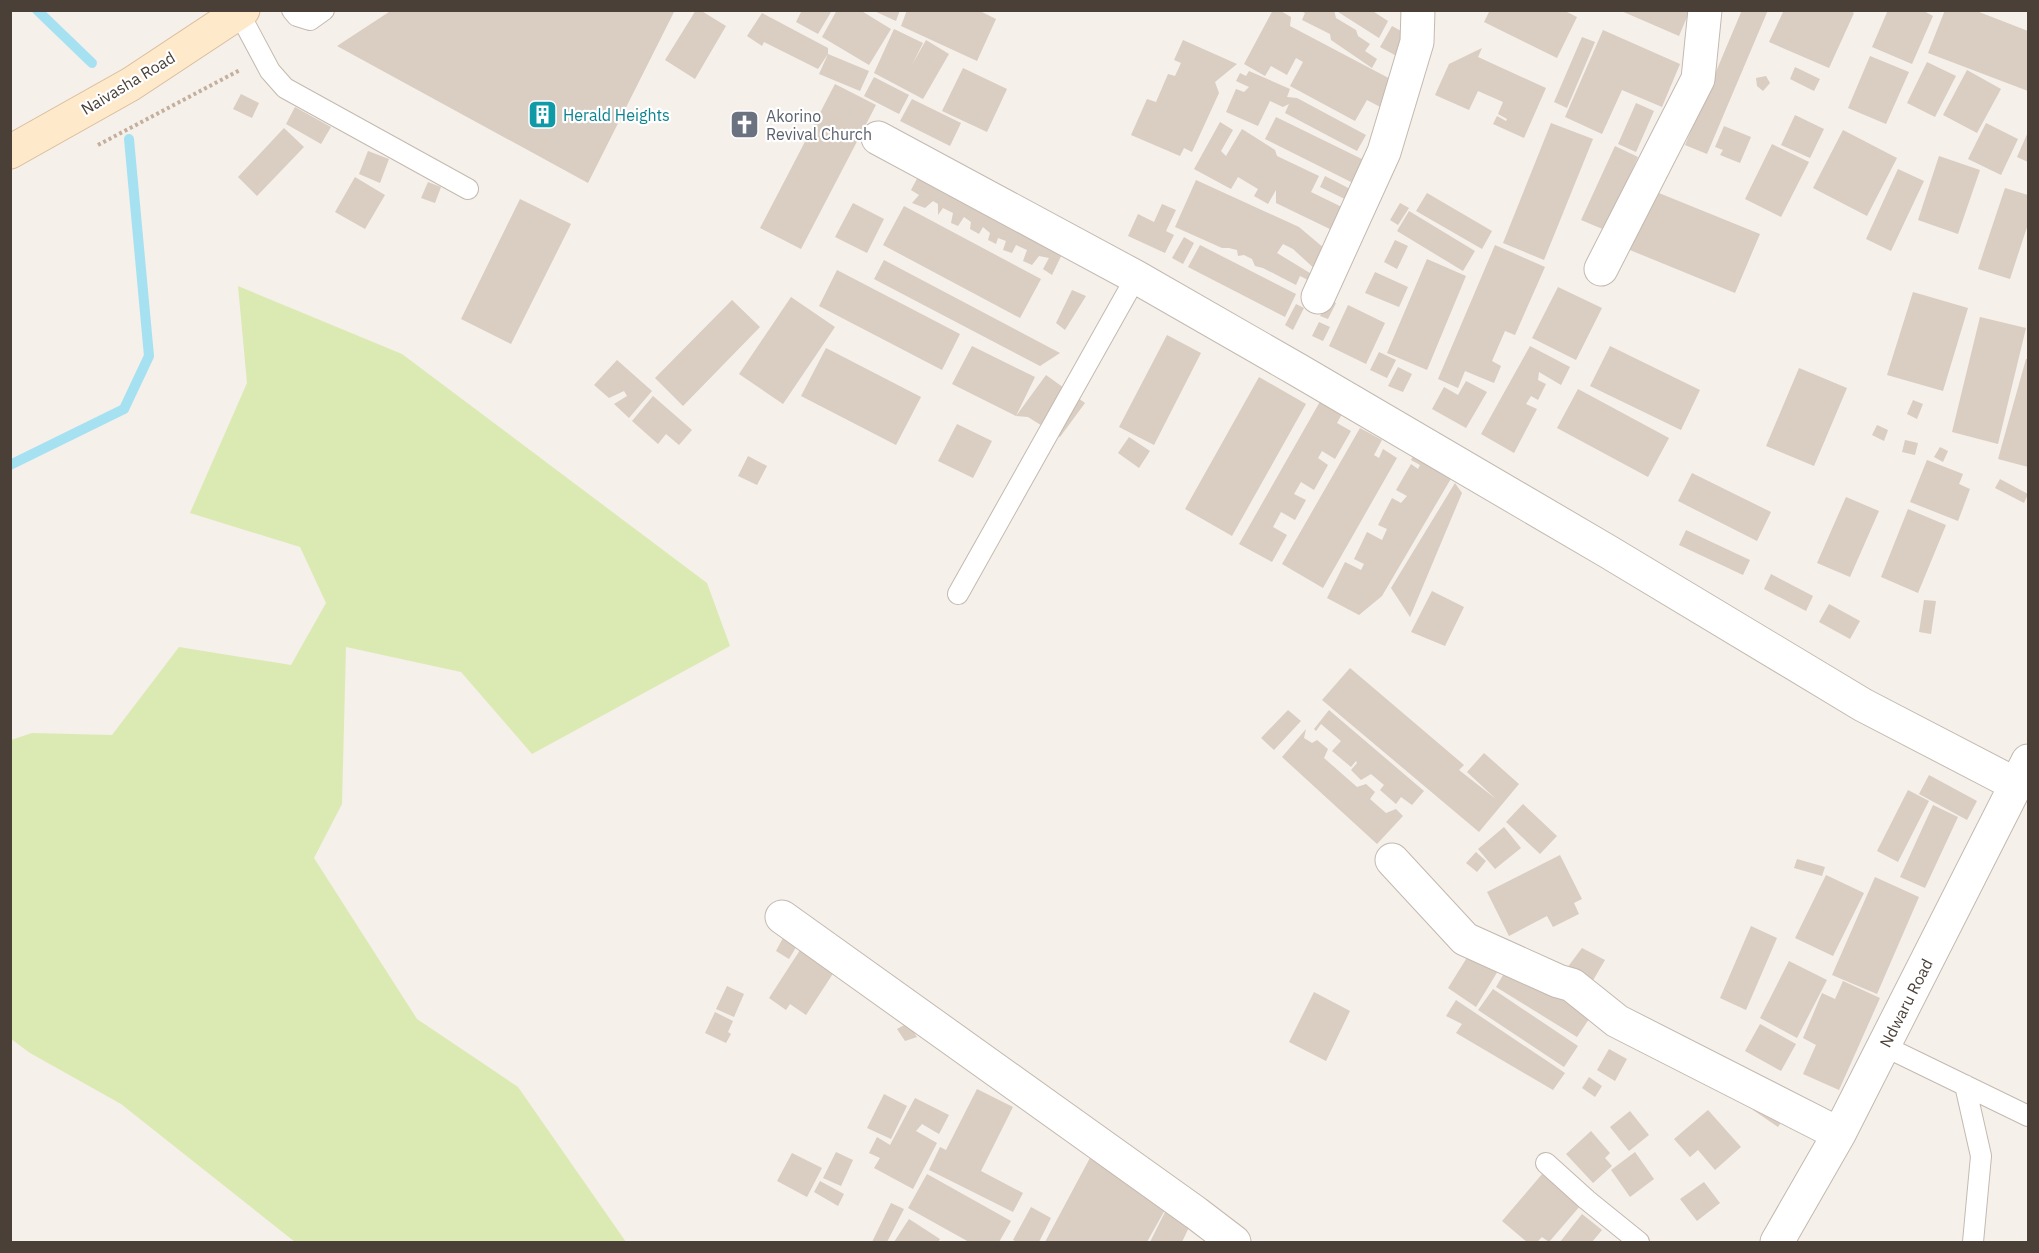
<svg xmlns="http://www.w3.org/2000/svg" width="2039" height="1253" viewBox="0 0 2039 1253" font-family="'IBM Plex Sans',sans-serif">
<rect width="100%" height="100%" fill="#f5f0ea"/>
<path fill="#dbeab3" d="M238,286L402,354L707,583L730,646L532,754L461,672L346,647L342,804L314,858L417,1019L518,1087L626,1242H295L121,1104L30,1053L11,1039V740L32,733L112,735L179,647L291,665L326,603L300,547L190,513L247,383Z"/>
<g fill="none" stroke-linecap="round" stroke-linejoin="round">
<path stroke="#a6e1f2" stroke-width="10" d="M37,10L92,63
M10,465L124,409L149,356L129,139"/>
</g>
<path fill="#dacdc2" d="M392,10H675L588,183L337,46Z
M696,10H700L726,26L695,79L665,60Z
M802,10H828L831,12L818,34L796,22Z
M837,10H860L891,29L869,65L822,37Z
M872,10H900L896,21Z
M907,10H978L996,19L977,61L901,26Z
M1273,10H1279L1291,17L1290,26L1398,83L1384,109L1367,100L1355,121L1290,86L1303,62L1296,58L1287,75L1271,66L1265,76L1244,64Z
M1299,10H1334L1336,18L1356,30L1358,36L1370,44L1365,51L1377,59L1372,68L1331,40L1330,34L1302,20L1305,13Z
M1335,10H1371L1388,21L1379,38Z
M1490,10H1563L1577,17L1557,58L1484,22Z
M1619,10H1690L1679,36Z
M1742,10H1768L1707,154L1685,145Z
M1784,10H1849L1854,13L1829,68L1769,42Z
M1888,10H1922L1933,16L1912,64L1872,47Z
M1945,10H1974L2028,31V91L1928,53Z
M762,13L828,48V54L818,69L764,42L762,46L747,36Z
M1392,26L1410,36L1404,60L1380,47Z
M894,29L923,43L912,65L926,40L949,54L923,99L874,73Z
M1603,30L1680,64L1662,107L1622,90L1602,134L1565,117Z
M1582,37L1595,42L1567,108L1554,102Z
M1183,40L1237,64L1215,82L1219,93L1192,152L1184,148L1180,156L1131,135L1147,99L1156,102L1168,74L1175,76L1181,63L1174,60Z
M1482,48L1478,57L1546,88L1524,138L1493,124L1497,116L1506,121L1507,119L1498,114L1503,102L1478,91L1469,110L1435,95L1449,64Z
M828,54L869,71L860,91L819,74Z
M1870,56L1909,72L1886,124L1848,108Z
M1927,62L1956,76L1935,117L1907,103Z
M1795,67L1820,79L1814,91L1790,79Z
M963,68L1007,89L987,132L942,111Z
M1967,70L2001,89L1977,133L1943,115Z
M1249,71L1290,89L1287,97L1297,98L1366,135L1357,151L1285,113L1289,104L1283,107L1270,101L1258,126L1226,112L1236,89L1244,92L1249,87L1236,81L1240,73L1246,76Z
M1766,76L1770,83L1763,91L1757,86L1756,78Z
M874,77L909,95L899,114L864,96Z
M835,84L876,105L801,249L760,228Z
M241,94L259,103L252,118L233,109Z
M912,99L961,123L950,146L900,121Z
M1636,103L1654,111L1636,152L1618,144Z
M295,107L331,127L321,144L286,124Z
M1795,115L1824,129L1810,158L1781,145Z
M1276,117L1368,162L1357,185L1265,139Z
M1220,122L1233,130L1221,151L1226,156L1242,129L1275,150L1277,156L1319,176L1311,192L1346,209L1336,232L1276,203V190L1268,204L1254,196L1258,189L1238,177L1231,189L1194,169Z
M1551,123L1593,139L1544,260L1503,243Z
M1986,123L2018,139L2001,175L1968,159Z
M1724,126L1751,137L1740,163L1720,155L1723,150L1715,147Z
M284,128L304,147L257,196L238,177Z
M1843,130L1897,158L1867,216L1813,188Z
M2028,132V162L2017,157Z
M1772,144L1809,162L1781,217L1745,199Z
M1615,146L1638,157L1605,230L1581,220Z
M368,151L389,159L380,183L359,174Z
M1939,156L1980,170L1958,234L1918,220Z
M1898,169L1924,181L1891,251L1866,239Z
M921,171L1065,248L1052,275L1043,269L1049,258L1039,256L1032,265L1023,261L1027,250L1016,245L1012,253L1003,250L1006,241L998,238L996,244L988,240L990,233L983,227L979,234L970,229L971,222L964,217L958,226L951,223L953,213L943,208L938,215V204L933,201L925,208L912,203L919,195L911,190Z
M1325,176L1356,192L1351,202L1320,187Z
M355,177L385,195L365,229L335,212Z
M1196,180L1299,227L1331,254L1317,271L1293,249L1283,244L1277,253L1323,281L1312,282L1300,276L1296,285L1263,268L1255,266L1252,259L1244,255L1238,256L1237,250L1229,248H1222L1175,227Z
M428,182L441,187L435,203L421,198Z
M2005,188L2028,195V224L2010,279L1978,269Z
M1649,189L1760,234L1735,293L1625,248Z
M1427,193L1492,231L1482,249L1416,211Z
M520,199L571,224L511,344L461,319Z
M853,203L884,219L867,253L835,237Z
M1400,203L1409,208L1398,225L1390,220Z
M1162,204L1176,210L1166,231L1174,235L1165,253L1128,236L1138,214L1154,222Z
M904,206L1041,279L1020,318L883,245Z
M1409,211L1475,251L1463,271L1397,231Z
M1184,237L1194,243L1183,264L1172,258Z
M1395,240L1408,246L1397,269L1384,262Z
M1200,245L1296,294L1285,317L1188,267Z
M1495,245L1545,267L1515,335L1505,331L1492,361L1501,366L1494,383L1465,371L1458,388L1438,379Z
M1427,259L1466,276L1427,370L1387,353Z
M884,260L1060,353L1040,366L874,279Z
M837,270L960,334L942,370L819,306Z
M1375,272L1408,287L1399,307L1365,293Z
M1558,287L1602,308L1576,360L1532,338Z
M1072,290L1086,296L1065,330L1056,323Z
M1913,292L1968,308L1943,391L1887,375Z
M791,297L835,327L783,404L739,374Z
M1329,299L1336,303L1328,319L1320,316Z
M732,300L760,327L683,406L655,378Z
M1296,304L1304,308L1293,330L1285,325Z
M1348,305L1385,323L1366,364L1329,346Z
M1980,317L2026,328L1998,444L1952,432Z
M1319,322L1330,327L1323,341L1312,336Z
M1167,335L1201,353L1154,445L1119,427Z
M972,346L1035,377L1016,416L952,384Z
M1530,346L1570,367L1561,385L1539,372L1538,380L1546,384L1538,400L1531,396L1526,404L1537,409L1514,453L1481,434Z
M1610,346L1700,390L1681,430L1590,386Z
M826,348L921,397L896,445L801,396Z
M1379,352L1396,360L1387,378L1370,370Z
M2026,359H2028V467L1998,459Z
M617,360L652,391L629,418L614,404L627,396L624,391L609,398L594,385Z
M1398,367L1412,374L1403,392L1388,386Z
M1799,368L1847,388L1814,466L1766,446Z
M1046,375L1085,403L1060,437L1028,417L1016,416Z
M1259,377L1306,404L1232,536L1185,509Z
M1466,381L1487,392L1466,428L1432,409L1444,387L1458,395Z
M1578,389L1669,438L1648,477L1557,428Z
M1326,391L1342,414L1337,423L1351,431L1335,459L1322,451L1318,458L1328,465L1314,490L1301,482L1294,494L1306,500L1295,520L1281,512L1273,527L1287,535L1272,562L1239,544Z
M653,396L692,430L679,445L666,434L658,444L632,421Z
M1913,400L1923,404L1917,419L1907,414Z
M957,424L992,441L973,478L938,461Z
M1877,425L1888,430L1884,441L1872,435Z
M1360,428L1382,440L1374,455L1379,458L1383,449L1397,458L1323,588L1282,564Z
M1129,437L1150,451L1139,468L1118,453Z
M1905,440L1918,443L1915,455L1902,452Z
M1421,443L1459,465L1382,596L1359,615L1327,598L1345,562L1361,570L1364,564L1354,559L1367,532L1382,540L1387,529L1378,525L1392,498L1401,503L1407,496L1396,490L1411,464L1418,469L1420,465L1411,460Z
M1940,447L1948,451L1943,462L1934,457Z
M748,456L767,466L757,485L738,476Z
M1927,460L1963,474L1959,484L1970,489L1958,521L1910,502Z
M1692,473L1771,512L1757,541L1678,501Z
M2000,479L2028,494L2024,503L1995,488Z
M1455,483L1462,493L1410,617L1391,588Z
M1846,497L1879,511L1850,577L1817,563Z
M1908,509L1946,525L1918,593L1881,577Z
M1686,530L1750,560L1743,575L1679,545Z
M1771,574L1813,596L1806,611L1764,589Z
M1432,591L1464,607L1445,646L1411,632Z
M1924,600L1936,601L1931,634L1919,632Z
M1829,604L1860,621L1850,639L1819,622Z
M1350,668L1464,765L1459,770L1496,799L1467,772L1484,753L1519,784L1479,832L1322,700Z
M1288,710L1301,721L1274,750L1261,738Z
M1329,710L1424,791L1412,805L1401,797L1396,804L1380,790L1384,785L1371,774L1361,780L1351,770L1357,763L1356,761L1351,767L1332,751L1341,741L1321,724L1316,731L1314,729Z
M1306,729L1304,738L1312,743L1317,740L1328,749L1324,758L1357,787L1366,784L1375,792L1370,799L1386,813L1396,809L1403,816L1377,844L1282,757Z
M1929,775L1977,801L1967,820L1919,794Z
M1908,790L1929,801L1898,862L1877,851Z
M1523,804L1557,836L1540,854L1506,822Z
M1933,805L1958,817L1925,888L1900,877Z
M1504,827L1521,848L1495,869L1478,849Z
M1476,852L1486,861L1477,872L1466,863Z
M1560,855L1582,899L1574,903L1579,914L1553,927L1547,916L1509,936L1487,892Z
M1797,859L1825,867L1822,876L1794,868Z
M1826,875L1864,893L1833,956L1795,938Z
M1875,877L1919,897L1877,994L1832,975Z
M1751,926L1777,938L1746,1010L1720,998Z
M784,936L798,944L789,959L776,951Z
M802,947L836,969L806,1015L790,1004L786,1010L769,998Z
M1473,948L1501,966L1476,1007L1448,988Z
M1582,948L1605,960L1592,982L1567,968Z
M1789,961L1827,980L1797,1038L1760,1018Z
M1509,965L1591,1016L1577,1037L1496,987Z
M1843,981L1880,998L1839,1090L1803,1074L1816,1045L1803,1038L1822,993L1835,999Z
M727,986L744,994L734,1017L716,1009Z
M1493,989L1578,1046L1564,1067L1478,1010Z
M1314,992L1350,1011L1326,1061L1289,1042Z
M1456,1000L1565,1073L1553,1090L1456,1033L1462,1024L1446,1016Z
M715,1012L733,1021L728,1032L731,1034L726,1043L705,1033Z
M908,1023L917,1037L905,1041L897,1029Z
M1760,1024L1796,1044L1781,1071L1745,1051Z
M1609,1049L1627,1059L1615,1081L1597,1070Z
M1589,1077L1602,1086L1595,1097L1582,1088Z
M977,1089L1013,1107L981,1171L1023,1193L1013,1212L929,1170L940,1147L946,1150Z
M884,1094L907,1106L891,1139L867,1128Z
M915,1098L949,1115L939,1134L922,1124L916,1131L937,1143L913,1189L874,1168L880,1158L869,1153L877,1137L890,1145Z
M1761,1098L1786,1115L1778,1127L1753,1110Z
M1708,1110L1741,1147L1715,1170L1698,1150L1690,1157L1674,1139Z
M1630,1111L1649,1135L1629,1151L1610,1127Z
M1591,1131L1610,1153L1605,1158L1612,1166L1593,1183L1566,1154Z
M836,1152L853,1160L841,1186L823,1178Z
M1635,1152L1654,1179L1630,1197L1611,1170Z
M792,1153L822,1168L807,1197L777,1181Z
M1091,1156L1171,1199L1147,1242H1045Z
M1543,1173L1580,1206L1549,1242L1542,1237L1537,1242H1527L1502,1221Z
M927,1174L1011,1221L999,1242H969L908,1208Z
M820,1181L844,1194L838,1206L814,1192Z
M1704,1182L1720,1203L1697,1221L1680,1199Z
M891,1203L904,1209L887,1242H872Z
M1031,1207L1051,1218L1039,1242H1017L1013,1240Z
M1166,1210L1191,1223L1182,1242H1150Z
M1582,1214L1602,1230L1592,1242H1560Z
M909,1219L940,1239L938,1242H894Z"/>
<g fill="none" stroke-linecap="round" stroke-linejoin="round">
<defs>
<path id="service" d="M292,10L297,16L310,20L324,10
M239,13L270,71L285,88L468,189
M958,594L1136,277
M1884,1046L2028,1116
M1965,1085L1981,1156L1973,1242
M1546,1163L1587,1200L1639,1242"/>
<path id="minor" d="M878,138L1136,277L1298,370L1607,551L1863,705L2017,785
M1601,269L1698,79L1705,10
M1318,297L1384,152L1417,42L1418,10
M1392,860L1465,939L1558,981L1572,985L1617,1021L1839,1134
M782,917L1196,1213L1234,1242
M1777,1242L1839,1134L2028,761"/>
<path id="secondary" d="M10,152L131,84L243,10"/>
</defs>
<use href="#service" stroke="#c4b9af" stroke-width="22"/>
<use href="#minor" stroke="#c4b9af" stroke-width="35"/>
<use href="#secondary" stroke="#d9bd9c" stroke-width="35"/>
<path stroke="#c4af9d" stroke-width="4" stroke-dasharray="3 3" stroke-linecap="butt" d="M98,145L240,70"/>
<use href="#service" stroke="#fff" stroke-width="20"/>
<use href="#minor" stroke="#fff" stroke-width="33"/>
<use href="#secondary" stroke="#ffe9cb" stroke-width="33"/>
</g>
<defs>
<symbol id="building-square" viewBox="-11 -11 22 22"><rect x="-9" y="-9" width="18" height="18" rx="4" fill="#0f9aa8" stroke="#fff"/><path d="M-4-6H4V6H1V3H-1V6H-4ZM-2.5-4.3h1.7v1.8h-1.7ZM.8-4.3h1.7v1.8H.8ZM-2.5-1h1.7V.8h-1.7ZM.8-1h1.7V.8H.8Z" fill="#fff"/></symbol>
<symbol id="church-square" viewBox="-11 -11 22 22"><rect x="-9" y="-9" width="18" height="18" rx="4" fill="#6b7280" stroke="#fff"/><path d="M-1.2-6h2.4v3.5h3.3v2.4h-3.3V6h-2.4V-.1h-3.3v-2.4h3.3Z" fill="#fff"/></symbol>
</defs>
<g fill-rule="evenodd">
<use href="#building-square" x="526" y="98" width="33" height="33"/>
<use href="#church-square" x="728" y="108" width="33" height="33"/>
</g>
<g text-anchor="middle" stroke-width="4.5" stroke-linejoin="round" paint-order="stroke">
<g font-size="16" fill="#4a4038" stroke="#fff">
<text transform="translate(128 83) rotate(-31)" y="6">Naivasha Road</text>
<text transform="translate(1906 1003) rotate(-63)" y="6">Ndwaru Road</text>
</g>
<g font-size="16" fill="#0d838f" stroke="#fff" text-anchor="start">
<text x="563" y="121">Herald Heights</text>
</g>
<g font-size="16" fill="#5b616d" stroke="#fff" text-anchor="start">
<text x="766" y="122">Akorino<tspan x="766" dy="18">Revival Church</tspan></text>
</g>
</g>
<rect width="2039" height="1253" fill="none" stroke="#4a4038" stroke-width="24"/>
</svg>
